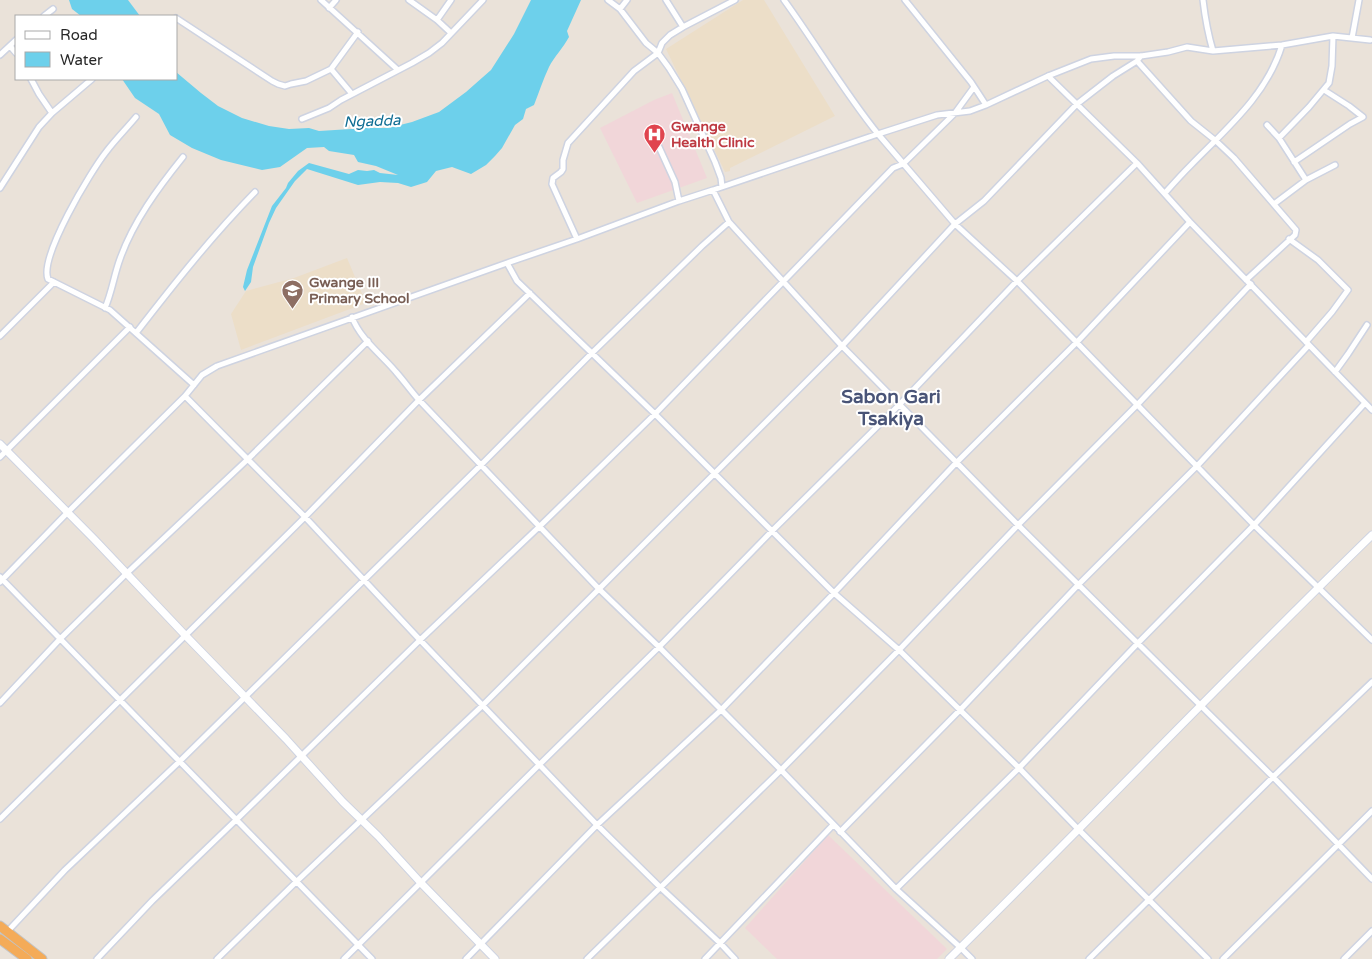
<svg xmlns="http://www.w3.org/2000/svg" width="1372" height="959" viewBox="0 0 1372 959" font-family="'Varela Round',sans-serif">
<rect width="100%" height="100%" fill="#eae2d9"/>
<path fill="#ecdec8" d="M743,0H764L835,116L730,168V171L725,172L666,49Z
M347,258L366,303L241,350L231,314L246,291L294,278Z"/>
<path fill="#f1d6d9" d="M672,93L707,178L637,203L600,128L654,100Z
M828,835L947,949L937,959H777L745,928Z"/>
<path fill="#6dd0eb" d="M69,0H128L140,16H81L72,9Z
M531,0H581L567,31L569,37C563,48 554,57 549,67C543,80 539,92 534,105L526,109L523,119L515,125L502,148L495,156L486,165L471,174L452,167L436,171L427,182L411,187L398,183L380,182L358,185L307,169L295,181L276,208L269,223L253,267L251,282L245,291L243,287L247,270L272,206L286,188L288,183L298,171L309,163L349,174L358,170L367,171L374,170L380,173L398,175L376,166L358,162L354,155L329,151L324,147L307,148L280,167L262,170L221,160L192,148L170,135L159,114L135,98L122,79H176V72L201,93L218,106L242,118L269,126L289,129L309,128L319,131L367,128H388L412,122L439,112L466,92L483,77L491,70L514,34Z"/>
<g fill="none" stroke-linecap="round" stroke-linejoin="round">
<defs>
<path id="minor" d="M321,0L398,70
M409,0L437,20L451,33
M608,0L620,9L646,43L658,53L669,68L682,89L715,162L721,178L722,187
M666,0L683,27
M784,0C816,44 844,92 878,134L937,115L970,111L986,105
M905,0L971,82L986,105L1048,76L1091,59L1114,56H1141L1168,52L1187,47L1213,51L1282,45L1333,36L1370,40
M1203,0C1205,17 1208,34 1213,51
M329,8L336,0
M620,9L627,0
M44,16L53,9
M176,18L272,81L278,84L285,86L291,84L306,81L331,69L358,32
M437,20L451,0
M1352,38L1359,0
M10,46L16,53
M0,55L16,40
M1137,61L1191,121L1216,141L1234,158L1296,230L1295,235L1246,280
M331,69L352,94
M1048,76L1137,163L1190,222L1372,410
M31,79L39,94L52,113
M136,117C126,129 115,140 106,152C91,171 39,257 48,279L110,310L194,385
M302,119L329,108L341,100L412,63L429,53L442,43L483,0
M1267,125L1279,138L1306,180
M654,136L675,182L679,201L713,190L729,222L842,346L1018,525L1273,777L1372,879
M1279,138L1309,107L1329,83L1332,66L1333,36
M1294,162L1350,124L1363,117L1349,106L1324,90
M0,188L39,127L52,113L92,79
M713,190L878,134L955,224L1017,281L1254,525L1372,640
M1165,193C1173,184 1182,174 1191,165C1226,129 1267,95 1282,45
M679,201L577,239L552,184L553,178L561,172L563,169V160L568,143L634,71L658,53L662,43L670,35L683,27L735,0
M1274,204L1306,180L1335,165
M577,239L507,263L517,281L655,414L834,593L899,650L1019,768L1079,830L1208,959
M1289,239L1318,260L1348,290L1332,312L1306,342
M105,308C112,292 114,275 120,259C133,222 158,188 183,157
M352,317C360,339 382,355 396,372C404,381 411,391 419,400L599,589L659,647L781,770L896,889L961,948L972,959
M136,333C174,284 212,236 255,192
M0,336L54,282
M1335,372L1348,354L1367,325
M185,396L305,517L420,640L597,825L661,888L720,943L735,959
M0,457L130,327
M0,577L372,959
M0,582L68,512L185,396L202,375L217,366L507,263
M0,703L60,639L127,573L247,460L368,341
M0,819L305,517L419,400L530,293
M840,832L960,710L1078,585L1198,465L1309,345
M896,889L1019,768L1138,643L1254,525L1365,403
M7,932L65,870L179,762L481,465L592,353L702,246L729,222
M97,959L152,901L236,820L420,640L540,526L655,414L893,168L903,164L955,113L974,87
M217,959L297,881L483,705L842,346L955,224L984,201L1077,104L1113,76L1137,61L1141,56
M344,959L540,764L659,647L772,531L899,405L1017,281L1137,163
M466,959L597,825L721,710L834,593L956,463L1077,342L1190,222
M587,959L781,770L899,650L1018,525L1137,405L1251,284
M705,959L833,825
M1089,959L1273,777L1372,682
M1223,959L1372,811
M1344,959L1372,931"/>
<path id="secondary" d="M0,444L94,539L185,635L286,739L343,802L378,836L421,883L495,959
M949,959C1091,819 1229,674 1372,535"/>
<path id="trunk" d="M0,926L42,959
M0,939L27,959"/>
</defs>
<use href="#minor" stroke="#ced3e1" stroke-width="8"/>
<use href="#secondary" stroke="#ced3e1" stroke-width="9"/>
<use href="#trunk" stroke="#c3c3c3" stroke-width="11"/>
<use href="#minor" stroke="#fff" stroke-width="5"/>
<use href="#secondary" stroke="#fff" stroke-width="7"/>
<use href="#trunk" stroke="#f4ab58" stroke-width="9"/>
</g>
<defs>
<symbol id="hospital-pin" viewBox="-11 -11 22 30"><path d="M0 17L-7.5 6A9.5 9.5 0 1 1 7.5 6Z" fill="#e0444e" stroke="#fff"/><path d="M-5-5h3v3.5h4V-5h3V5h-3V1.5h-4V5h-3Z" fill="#fff"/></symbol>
<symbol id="school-pin" viewBox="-11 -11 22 30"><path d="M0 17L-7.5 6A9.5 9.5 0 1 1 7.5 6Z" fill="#8d6e63" stroke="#fff"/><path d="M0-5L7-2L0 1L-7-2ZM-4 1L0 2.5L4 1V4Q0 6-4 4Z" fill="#fff"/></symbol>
</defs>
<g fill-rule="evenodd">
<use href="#hospital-pin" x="642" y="122" width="25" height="34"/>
<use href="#school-pin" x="280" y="278" width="25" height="34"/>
</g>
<g text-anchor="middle" stroke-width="4" stroke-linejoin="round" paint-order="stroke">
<g font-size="14" font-weight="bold" fill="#be3a42" stroke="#fff" text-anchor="start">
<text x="671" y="131">Gwange<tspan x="671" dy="16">Health Clinic</tspan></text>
</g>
<g font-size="14" font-weight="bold" fill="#785e54" stroke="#fff" text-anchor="start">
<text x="309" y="287">Gwange III<tspan x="309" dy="16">Primary School</tspan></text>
</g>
<g font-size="15" font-style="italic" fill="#106d93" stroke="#fff">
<text transform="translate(372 121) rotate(-2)" y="5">Ngadda</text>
</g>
<g font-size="19" font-weight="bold" fill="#495477" stroke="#fff">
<text x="891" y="403">Sabon Gari<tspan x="891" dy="22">Tsakiya</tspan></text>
</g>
</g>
<rect x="15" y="15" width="162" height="65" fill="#ffffff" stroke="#a9a9a9"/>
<rect x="25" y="31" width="25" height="8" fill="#ffffff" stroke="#a9a9a9"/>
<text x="60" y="40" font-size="15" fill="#282828">Road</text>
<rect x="25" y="52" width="25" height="15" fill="#6dd0eb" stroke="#a9a9a9"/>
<text x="60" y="65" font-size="15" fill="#282828">Water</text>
</svg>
